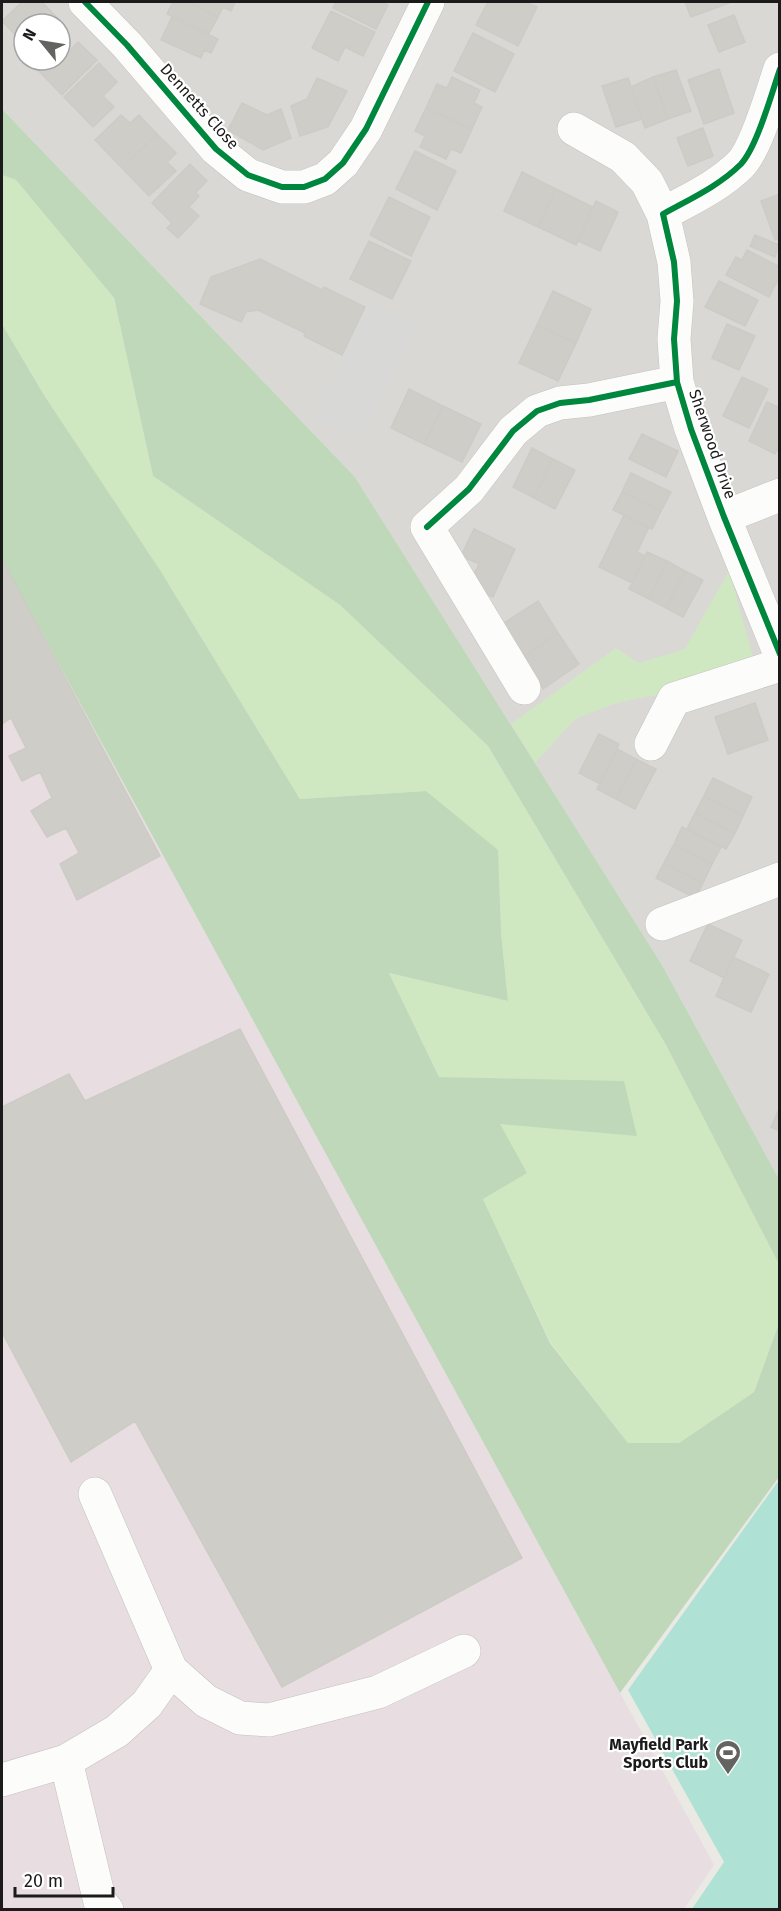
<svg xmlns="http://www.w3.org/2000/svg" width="781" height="1911" viewBox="0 0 781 1911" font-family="'Fira Sans',sans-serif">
<rect width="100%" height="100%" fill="#eae9e4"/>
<path fill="#d9d8d5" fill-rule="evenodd" d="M2,2H779V1179L662,965L355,477L2,109ZM24,24H60V60H24Z"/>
<path fill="#e8dde1" d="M2,560L714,1865L684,1909H2Z"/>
<path fill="#d0e8c2" d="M2,175L16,180L114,298L153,476L340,605L488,746L666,1045L780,1264L779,1323L754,1392L679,1443H628L550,1342L483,1199L500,1123L624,1082L439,1077L389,973L508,1001L501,932L426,791L300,799L160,570L44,395L2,324Z
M729,571L755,664L666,695L649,696L613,704L575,719L535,763L511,724L616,648L639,663L685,649Z"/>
<path fill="#bfd8b9" d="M2,109L355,477L662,965L779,1179V1264L666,1045L488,746L340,605L153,476L114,298L16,180L2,175Z
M2,324L44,395L160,570L300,799L426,791L498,850L501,932L508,1001L389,973L439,1077L624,1081L637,1136L500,1124L527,1173L483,1199L550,1343L628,1443H679L754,1392L779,1323V1477L620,1693L2,560Z"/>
<path fill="#afe1d5" d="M779,1480V1909H692L724,1862L628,1690Z"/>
<path fill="#d8d8d6" d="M369,302L418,327L361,442L312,418Z"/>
<path fill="#cecdc8" stroke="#cdcbc5" stroke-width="1.5" d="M22,2H42L64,25L60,29V24H24V44L2,21Z
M173,2H188L218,17L208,35L167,14Z
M188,2H235L231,11L223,7L218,17Z
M336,2H380L388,5L376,29L333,8Z
M488,2H525L537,7L518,46L476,25Z
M685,2H728L729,3L691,17Z
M331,11L375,32L363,56L345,47L338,61L312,48Z
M734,15L745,42L719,52L708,25Z
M172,17L218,39L211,53L204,50L201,58L161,40Z
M473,33L514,54L495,92L454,71Z
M78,42L97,60L62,95L33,65L38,60H60V50L65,55Z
M99,63L117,82L103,96L114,107L93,127L64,97Z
M719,69L734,113L704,124L688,80Z
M676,70L691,111L668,119L653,77Z
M452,77L480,90L474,103L482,107L472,129L426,108L437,84L447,88Z
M653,77L668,119L645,128L631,87Z
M317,78L347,91L328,127L300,136L291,106L307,99Z
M628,78L642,119L616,127L602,86Z
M242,103L267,115L281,109L291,138L263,150L228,130Z
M426,108L472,129L461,153L451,149L446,159L420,147L425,136L415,131Z
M121,115L130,123L139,115L157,134L122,168L95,140Z
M703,128L713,156L688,166L677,138Z
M157,134L176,153L167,162L176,171L149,196L122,168Z
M415,151L456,171L437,210L396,189Z
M190,164L207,181L196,192L199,196L189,207L199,216L178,238L167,228L172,223L152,203Z
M522,172L556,189L538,227L504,211Z
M556,189L593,207L576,245L538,227Z
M780,194V239L775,240L761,201Z
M389,197L430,217L411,256L370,235Z
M596,201L618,212L600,251L578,241Z
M755,235L779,245L775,257L750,246Z
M369,241L411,261L392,299L350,279Z
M747,250L780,267V276L769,297L726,275L736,257L742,260Z
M260,259L322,290L324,287L365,307L342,355L304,336L305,333L258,310L246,312L241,322L200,304L211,277Z
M719,281L758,300L745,326L705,307Z
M553,291L591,309L576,343L537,325Z
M727,324L755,336L739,370L712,358Z
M537,325L576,343L558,381L519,363Z
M742,377L768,389L749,428L723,416Z
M409,389L443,406L424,444L391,428Z
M767,402L780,408V445L775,454L749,441Z
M443,406L481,424L462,462L424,444Z
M642,434L678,451L666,477L629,459Z
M532,448L553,459L534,498L513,487Z
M553,459L575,470L555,509L534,498Z
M631,473L671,492L661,511L622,492Z
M622,492L661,511L652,529L613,510Z
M624,515L649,527L637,552L645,556L632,583L599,567Z
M474,529L515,549L493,597L469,585L479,564L461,556Z
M647,552L667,561L649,599L629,589Z
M2,559L160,856L77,900L60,864L79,853L66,828L47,837L31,811L52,798L40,772L22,781L9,756L26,748L11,718L2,724Z
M667,561L685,571L666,608L649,599Z
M685,571L703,580L683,617L666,608Z
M538,601L558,633L523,657L501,625Z
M558,633L579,664L543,689L523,657Z
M755,703L768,740L728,754L715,717Z
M599,734L619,744L600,784L579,773Z
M617,749L636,759L616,799L597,789Z
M636,759L656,769L635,809L616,799Z
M713,778L752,797L743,816L704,796Z
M704,796L743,816L735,833L695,813Z
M695,813L735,833L726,849L687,829Z
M682,827L721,847L712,864L674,844Z
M674,844L712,864L703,883L664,863Z
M664,863L703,883L695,898L656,878Z
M708,924L742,940L724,978L690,961Z
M733,957L769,974L751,1012L716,996Z
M240,1029L522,1558L282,1687L135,1421L71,1462L2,1332V1107L69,1074L85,1101Z
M779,1109H780V1131L771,1127Z"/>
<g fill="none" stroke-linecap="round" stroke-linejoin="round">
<defs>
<path id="minor" d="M85,2L127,45L216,149L248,175L282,187H304L325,179L343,163L366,129L428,2
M780,69C772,92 757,147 741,164C719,186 690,199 663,214L674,262L677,301L674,339L677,382L691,429L724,517L780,654
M574,129L623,157L647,182L663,214
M724,517L780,495
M524,688L427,527L469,489L513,431L537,411L560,403L589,400L677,382
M651,744L674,699L780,665
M662,924L780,879
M171,1670L206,1701L240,1718L269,1720L378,1692L464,1651
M66,1761L100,1902L107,1910
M2,1780L66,1761L117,1731L147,1704L171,1670L95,1494"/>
</defs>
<use href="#minor" stroke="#c2c2c0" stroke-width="34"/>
<use href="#minor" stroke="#fcfcfb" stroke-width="33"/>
<defs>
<path id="cycleway" d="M85,2L127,45L216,149L248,175L282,187H304L325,179L343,163L366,129L428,2
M780,69C772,92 757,147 741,164C719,186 690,199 663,214L674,262L677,301L674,339L677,382L691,429L724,517L780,654
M427,527L469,489L513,431L537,411L560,403L589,400L677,382"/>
</defs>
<use href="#cycleway" stroke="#fff" stroke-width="10"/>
<use href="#cycleway" stroke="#00873e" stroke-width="6"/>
</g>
<defs>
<symbol id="stadium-pin" viewBox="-11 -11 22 30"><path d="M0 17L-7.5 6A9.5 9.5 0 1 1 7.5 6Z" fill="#636361" stroke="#fff"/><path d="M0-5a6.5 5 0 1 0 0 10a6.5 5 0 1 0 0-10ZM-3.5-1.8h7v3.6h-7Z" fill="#fff"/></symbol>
</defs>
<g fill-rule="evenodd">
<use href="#stadium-pin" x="713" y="1738" width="30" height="40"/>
</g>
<g text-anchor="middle" stroke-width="4.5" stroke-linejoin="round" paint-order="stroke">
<g font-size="16" fill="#1b1b1b" stroke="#fff">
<text transform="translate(200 106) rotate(48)" y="6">Dennetts Close</text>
<text transform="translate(713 444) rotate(71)" y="6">Sherwood Drive</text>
</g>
<g font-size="16" font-weight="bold" fill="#1b1b1b" stroke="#fff" text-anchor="end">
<text x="708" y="1750">Mayfield Park<tspan x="708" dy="18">Sports Club</tspan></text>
</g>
</g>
<rect width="781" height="1911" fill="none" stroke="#1b1b1b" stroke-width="6"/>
<g transform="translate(42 42) rotate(300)"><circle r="28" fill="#ffffff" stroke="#a4a4a4" stroke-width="1.5"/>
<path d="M0-4.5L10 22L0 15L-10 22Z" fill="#636361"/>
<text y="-9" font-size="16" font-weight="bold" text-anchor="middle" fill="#1b1b1b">N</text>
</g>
<path d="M15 1887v9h98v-9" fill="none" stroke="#1b1b1b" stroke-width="3"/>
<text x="24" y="1887" font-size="18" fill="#1b1b1b" stroke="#ffffff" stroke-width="4.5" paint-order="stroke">20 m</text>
</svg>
